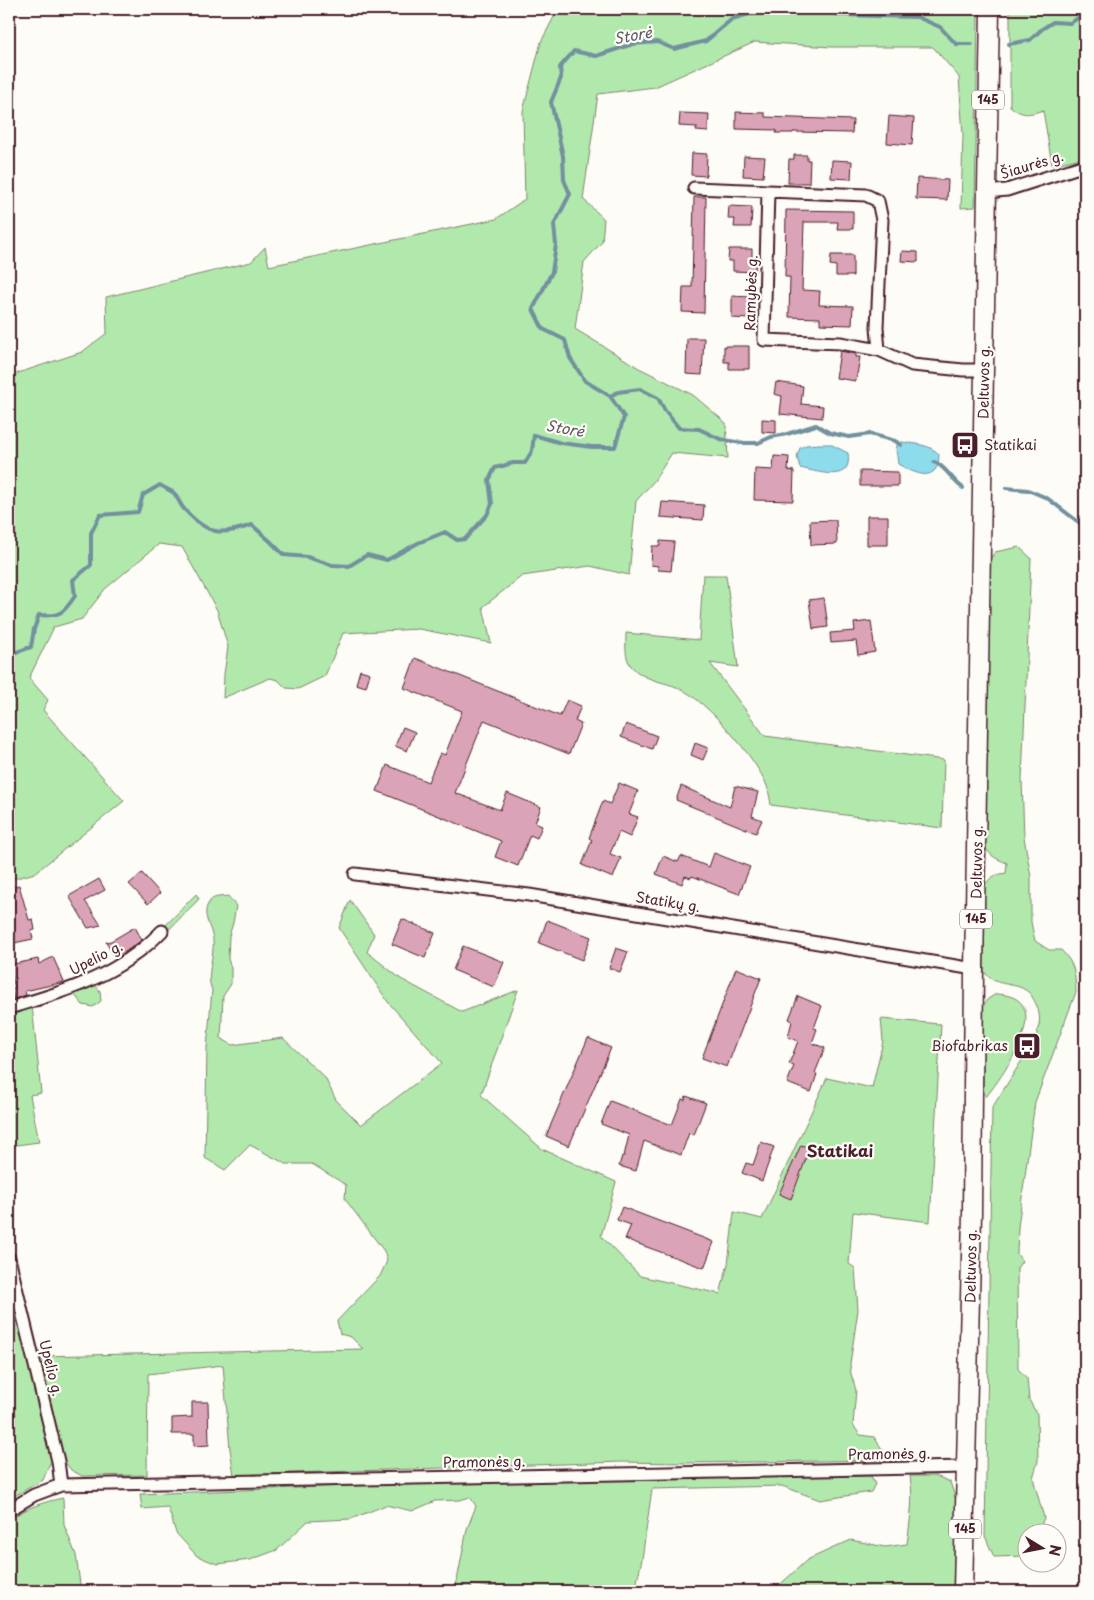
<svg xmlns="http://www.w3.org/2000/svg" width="1094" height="1600" viewBox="0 0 1094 1600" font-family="'Playpen Sans',sans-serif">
<rect width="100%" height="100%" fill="#fdfcf7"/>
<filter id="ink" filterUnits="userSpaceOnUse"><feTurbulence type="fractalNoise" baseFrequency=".02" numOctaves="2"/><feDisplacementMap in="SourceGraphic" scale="10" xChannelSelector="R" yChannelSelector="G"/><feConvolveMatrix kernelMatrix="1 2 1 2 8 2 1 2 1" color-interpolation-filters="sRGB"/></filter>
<g filter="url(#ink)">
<path fill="#b1e9ac" stroke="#7e846c" d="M558,9H978L975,207L961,208L963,135L959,77L933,47H832L755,42L655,87L598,94L583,199L604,219L602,242L584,262L575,329L639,368L693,395L726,423L728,458L672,453L654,481L636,501L629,575L590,566L522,576L483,607L491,643L419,629L343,633L325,676L298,689L286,688L278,680L270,678L223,698L224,674L228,647L217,610L182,547L159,544L105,589L82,619L54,627L29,678L48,700L43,710L124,801L35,873L9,880V376L82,352L107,333L106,297L251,262L265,247L269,266L496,219L525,199L523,111L541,42Z
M1010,9H1085V157L1052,165L1043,110C1029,115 1022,116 1010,106Z
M1019,547L1031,558L1022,780L1024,837L1031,877V922L1035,941L1049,950H1061C1075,964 1075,973 1076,992L1035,1102L1018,1227L1017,1254L1022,1261L1017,1268L1018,1369L1027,1378L1029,1400L1037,1414L1038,1461L1033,1478L1044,1518L1038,1532H1026V1556L994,1557L985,1536L992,1108L1024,1057L1030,1056L1038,1040C1035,1034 1038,1031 1039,1025C1041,1014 1037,1004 1031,995C1018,979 995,990 984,971V887C990,876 995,875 1006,873L1007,863C997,859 991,857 985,847L989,565L990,559L995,552Z
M703,575H726L738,667L710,663L765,736L944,760L942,828L771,805C770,799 769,792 767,786C757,759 706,700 679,688C663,681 644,681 631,666C624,657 626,644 626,633L699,640Z
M196,894L199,899L144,955L92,981L100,991L101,1001L93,1007L83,1005L73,993L32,1005L41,1093L30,1095L39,1142L9,1146V1005C51,993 106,975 141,947C161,932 178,912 196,894Z
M228,896L236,906L233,923L229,936L228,959L231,968V984L223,996L221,1038L232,1045L283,1038L325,1078L336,1100L361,1125L442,1063L388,1002L339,928L350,900L374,934L367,952L401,979L462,1012L518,990L481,1095L542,1149L616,1182L601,1236L640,1276L720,1294L728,1264L734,1212L762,1219L827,1078L872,1088L883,1041L881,1019L941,1024L930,1222L853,1212L849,1264L855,1268L858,1310L850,1364L851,1374L856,1390L853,1425L860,1435L874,1437L884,1452L885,1460L686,1463L622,1462L234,1475L230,1449L223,1365L148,1374L147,1475L82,1476L71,1470L62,1458L50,1463L43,1480L9,1499V1236L40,1356L363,1349L351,1337L340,1334L337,1321L380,1276L387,1261L384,1251L345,1199L346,1185L312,1164H286L250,1145L225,1170L205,1158L207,1048L212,990C205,975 215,956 213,939C211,926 200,914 210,901C214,896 222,897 228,896Z
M996,994C1060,996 1004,1074 986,1097L983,1091V1005L988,999Z
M871,1476L875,1484L871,1492L820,1500L782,1486L652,1489L642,1559L635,1591H527L472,1585L470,1591H455L467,1529L476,1506L470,1497L460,1500L435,1501L412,1511L386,1505L351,1519L308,1521L277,1550L250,1560L217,1564L197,1556L176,1533L168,1507L142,1509L140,1494L475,1481Z
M910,1476H936L950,1482L956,1500L953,1591H773L807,1560L851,1540L885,1547L907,1544C910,1521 914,1499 910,1476Z
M63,1498L64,1525L76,1555L81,1591H9V1520C25,1508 43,1502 63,1498Z"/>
<path fill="#8ddceb" stroke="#72909e" d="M902,442C915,444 929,444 939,454C939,485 915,474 898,464L896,449L898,443Z
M819,444H830L848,453C853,484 820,472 800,468L797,456L800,448L806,445Z"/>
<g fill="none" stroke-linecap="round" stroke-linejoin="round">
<path stroke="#72909e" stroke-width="4" d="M822,9L838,15L917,17L940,27L956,44H972
M1009,44L1030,40L1042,29L1053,22L1070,23L1085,14
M610,396L618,392L640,389L658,398L665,411L679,428L699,429L720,439L741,443H758L771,437L787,434L816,425L830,433L849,437L870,434L895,441L901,445
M934,462C946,466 952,481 963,488
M1006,488L1028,490L1047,498L1085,527
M9,650L17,652L31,647L34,629L39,615C59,617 64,613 75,596L73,580L91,565V533L100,515L138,512L143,495L160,485C164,488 170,490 174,493C178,498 180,505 185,510C208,535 221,536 252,525L270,541L284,555L307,557L332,565L349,566L367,555L387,560L418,543L445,532L457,540L465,539L487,515L492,504L489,480L495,468L513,463H525L532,451L534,435L561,443L592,447H615L624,417L610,396L585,381L570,358L565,340L543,329L533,309L552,272L556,245L554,225L570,194L564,180L563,156L551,102L561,78L560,67L574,51L596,56L633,44L657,42L674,49L706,41L732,19L749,14L776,12L783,9"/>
</g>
<path fill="#dba3b7" stroke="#4a1f2b" d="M736,112L765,113V117L853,120L852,133L793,132V133H776V130L736,129Z
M680,113L709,114L708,132L696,131L697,127L679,126Z
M889,116L914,118L912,145L887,143Z
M692,153L707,154L706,176L691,175Z
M794,155H807V160H810L809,183H788L789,159H794Z
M744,156L765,157L763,177L743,176Z
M832,160L852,161L851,179L831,178Z
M917,178L948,180L947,200L916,199Z
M694,197H706L704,313L682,312L683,287H692Z
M729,206L752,207L751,227H734L735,219H728Z
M786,210L853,211V229H837L838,222H804L802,290L820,291L819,305L853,306L852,325L820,324V318L789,317L790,277H785Z
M729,249H752V259H756L755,272L733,271V261H728Z
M902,251L918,252V262L901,261Z
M831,255H853V276H836V266L830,265Z
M732,296L750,297L749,319L732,318Z
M687,338H704L702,375L686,374Z
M724,346H749V369H729V362H724Z
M840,351L856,354V357H860L856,381L836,378Z
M776,382L803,386L801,404L823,406L822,418L780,414L782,396L774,394Z
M762,419L776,420V433L762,432Z
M774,456L789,457L788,470L794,471L793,501L754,500L755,469L773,470Z
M860,471L898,472V486H860Z
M662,502L704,505L703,520L660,517Z
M867,516H888V545H867Z
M836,520L837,544L811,545L810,521Z
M660,541L674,542L671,571L658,570V566L651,565L652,546H660Z
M824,598L828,627L813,629L809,600Z
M871,621L875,652L858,655L856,641L831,643L830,633L855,631L854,623Z
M415,658L560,716L567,700L581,706L575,721L581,724L569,754L484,720L455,793L500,810L507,793L541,807L535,823L542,826L537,838L530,835L518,866L495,857L501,841L377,791L387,765L428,782L440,753L445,755L462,711L404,688Z
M360,670L370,673L366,687L356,684Z
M626,724L657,736L652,749L621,737Z
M403,727L415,732L407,751L395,746Z
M695,743L708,748L703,760L691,755Z
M619,783L638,791L629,814L638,817L630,837L619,832L610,854L621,858L613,878L582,865L592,840L589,838L603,801L610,804Z
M681,786L730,807L735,786L758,792L752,816L762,820L756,833L676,800Z
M714,853L750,867L739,894L692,876L691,878L685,876L682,884L656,874L663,856L678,862L681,856L709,867Z
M142,873L160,893L148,904L129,884Z
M99,879L105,890L85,901L101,925L88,928L69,896Z
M19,885L29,920L33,919L35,930L31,931L33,939L9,944V889Z
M402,919L435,933L425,958L392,944Z
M547,920L591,937L582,960L539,943Z
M135,927L142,940L115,959L106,942L111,941Z
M463,946L504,962L494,987L453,970Z
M616,948L628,952L620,972L609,968Z
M53,957L64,982L25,991L26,995L14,999L11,988H15L9,965L38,959L39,964Z
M736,968L761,978L727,1067L702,1058Z
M798,996L822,1006L814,1028L817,1029L812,1043L825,1048L815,1073L817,1074L811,1092L787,1083L794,1066L789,1064L798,1041L788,1037L792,1021L789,1019Z
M588,1038L611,1048L569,1146L546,1136Z
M686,1096L706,1103L694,1135L689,1133L681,1155L644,1141L636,1171L619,1166L622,1156H624L629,1135L601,1124L610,1101L672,1125L682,1099L685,1100Z
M761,1142L774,1147L762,1181L742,1173L746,1163L753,1165Z
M801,1145L810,1148L791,1199L779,1194Z
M622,1207L714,1242L704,1268L625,1239L631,1225L617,1220Z
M192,1402H208L209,1445L194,1446V1434H172V1418L192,1417Z"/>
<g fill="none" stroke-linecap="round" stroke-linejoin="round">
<defs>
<path id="street" d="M694,188L866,195L878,201L882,220L877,327L879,350L912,365L963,370H984
M768,191L764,340L840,343L879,350
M987,192L1007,190L1085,165
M355,874L529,895L974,969
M9,1008C54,995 105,980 142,949C149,944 156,937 162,931
M9,1258L58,1461L61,1485
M9,1510L34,1495L61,1485L966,1467"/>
<path id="primary" d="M963,1591L972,1214L974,969L990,9"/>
</defs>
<use href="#street" stroke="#4a1f2b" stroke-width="15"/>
<use href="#primary" stroke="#4a1f2b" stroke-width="21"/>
<use href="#street" stroke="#fdfcf7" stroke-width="11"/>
<use href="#primary" stroke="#fdfcf7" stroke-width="18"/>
</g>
</g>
<defs>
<symbol id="bus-square" viewBox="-11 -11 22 22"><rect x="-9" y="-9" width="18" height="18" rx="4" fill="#4a1f2b" stroke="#fdfcf7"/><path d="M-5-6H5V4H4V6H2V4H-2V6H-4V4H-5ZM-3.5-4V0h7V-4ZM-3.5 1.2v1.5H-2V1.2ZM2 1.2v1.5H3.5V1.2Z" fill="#fff"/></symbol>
</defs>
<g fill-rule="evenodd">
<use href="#bus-square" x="949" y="429" width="32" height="32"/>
<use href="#bus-square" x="1011" y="1030" width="32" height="32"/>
</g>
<g text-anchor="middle" stroke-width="4.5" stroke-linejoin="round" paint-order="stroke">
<g fill="#fdfcf7" stroke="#806168" stroke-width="1">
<rect x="972" y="90.5" width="32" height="19" rx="4"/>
<rect x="960" y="909.5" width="32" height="19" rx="4"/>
<rect x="949" y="1519.5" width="32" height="19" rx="4"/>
</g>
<g font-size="12" font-weight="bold" fill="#4a1f2b">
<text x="988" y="104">145</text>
<text x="976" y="923">145</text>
<text x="965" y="1533">145</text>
</g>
<g font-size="14" fill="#4a1f2b" stroke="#fdfcf7">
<text transform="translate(1032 165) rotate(-17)" y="5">Šiaurės g.</text>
<text transform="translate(751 293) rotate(-88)" y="5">Ramybės g.</text>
<text transform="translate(984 382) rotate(-89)" y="5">Deltuvos g.</text>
<text transform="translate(977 862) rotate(-89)" y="5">Deltuvos g.</text>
<text transform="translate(668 902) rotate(9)" y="5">Statikų g.</text>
<text transform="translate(96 958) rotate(-27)" y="5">Upelio g.</text>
<text transform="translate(971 1266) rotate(-89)" y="5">Deltuvos g.</text>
<text transform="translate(51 1368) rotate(76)" y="5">Upelio g.</text>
<text transform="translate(889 1454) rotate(-1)" y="5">Pramonės g.</text>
<text transform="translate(484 1462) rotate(-1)" y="5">Pramonės g.</text>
</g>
<g font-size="14" fill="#4a1f2b" stroke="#fdfcf7" text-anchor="start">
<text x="984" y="450">Statikai</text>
<text x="1008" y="1051" text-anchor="end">Biofabrikas</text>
</g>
<g font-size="15" font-style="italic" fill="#5e5865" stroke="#fdfcf7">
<text transform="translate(633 36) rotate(-10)" y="5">Storė</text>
<text transform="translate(565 429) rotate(10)" y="5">Storė</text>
</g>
<g font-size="16" font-weight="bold" fill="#4a1f2b" stroke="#fdfcf7">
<text x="840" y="1157">Statikai</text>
</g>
</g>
<rect width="1094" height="1600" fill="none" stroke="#fdfcf7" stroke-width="30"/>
<rect x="15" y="15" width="1064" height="1570" fill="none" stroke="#4a1f2b" stroke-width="2" filter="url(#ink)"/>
<g transform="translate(1042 1548) rotate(100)"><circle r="24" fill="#fdfcf7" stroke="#b5a4a5"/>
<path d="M0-4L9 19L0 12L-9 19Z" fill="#4a1f2b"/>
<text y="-8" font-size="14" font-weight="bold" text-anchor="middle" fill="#4a1f2b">N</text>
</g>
</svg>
